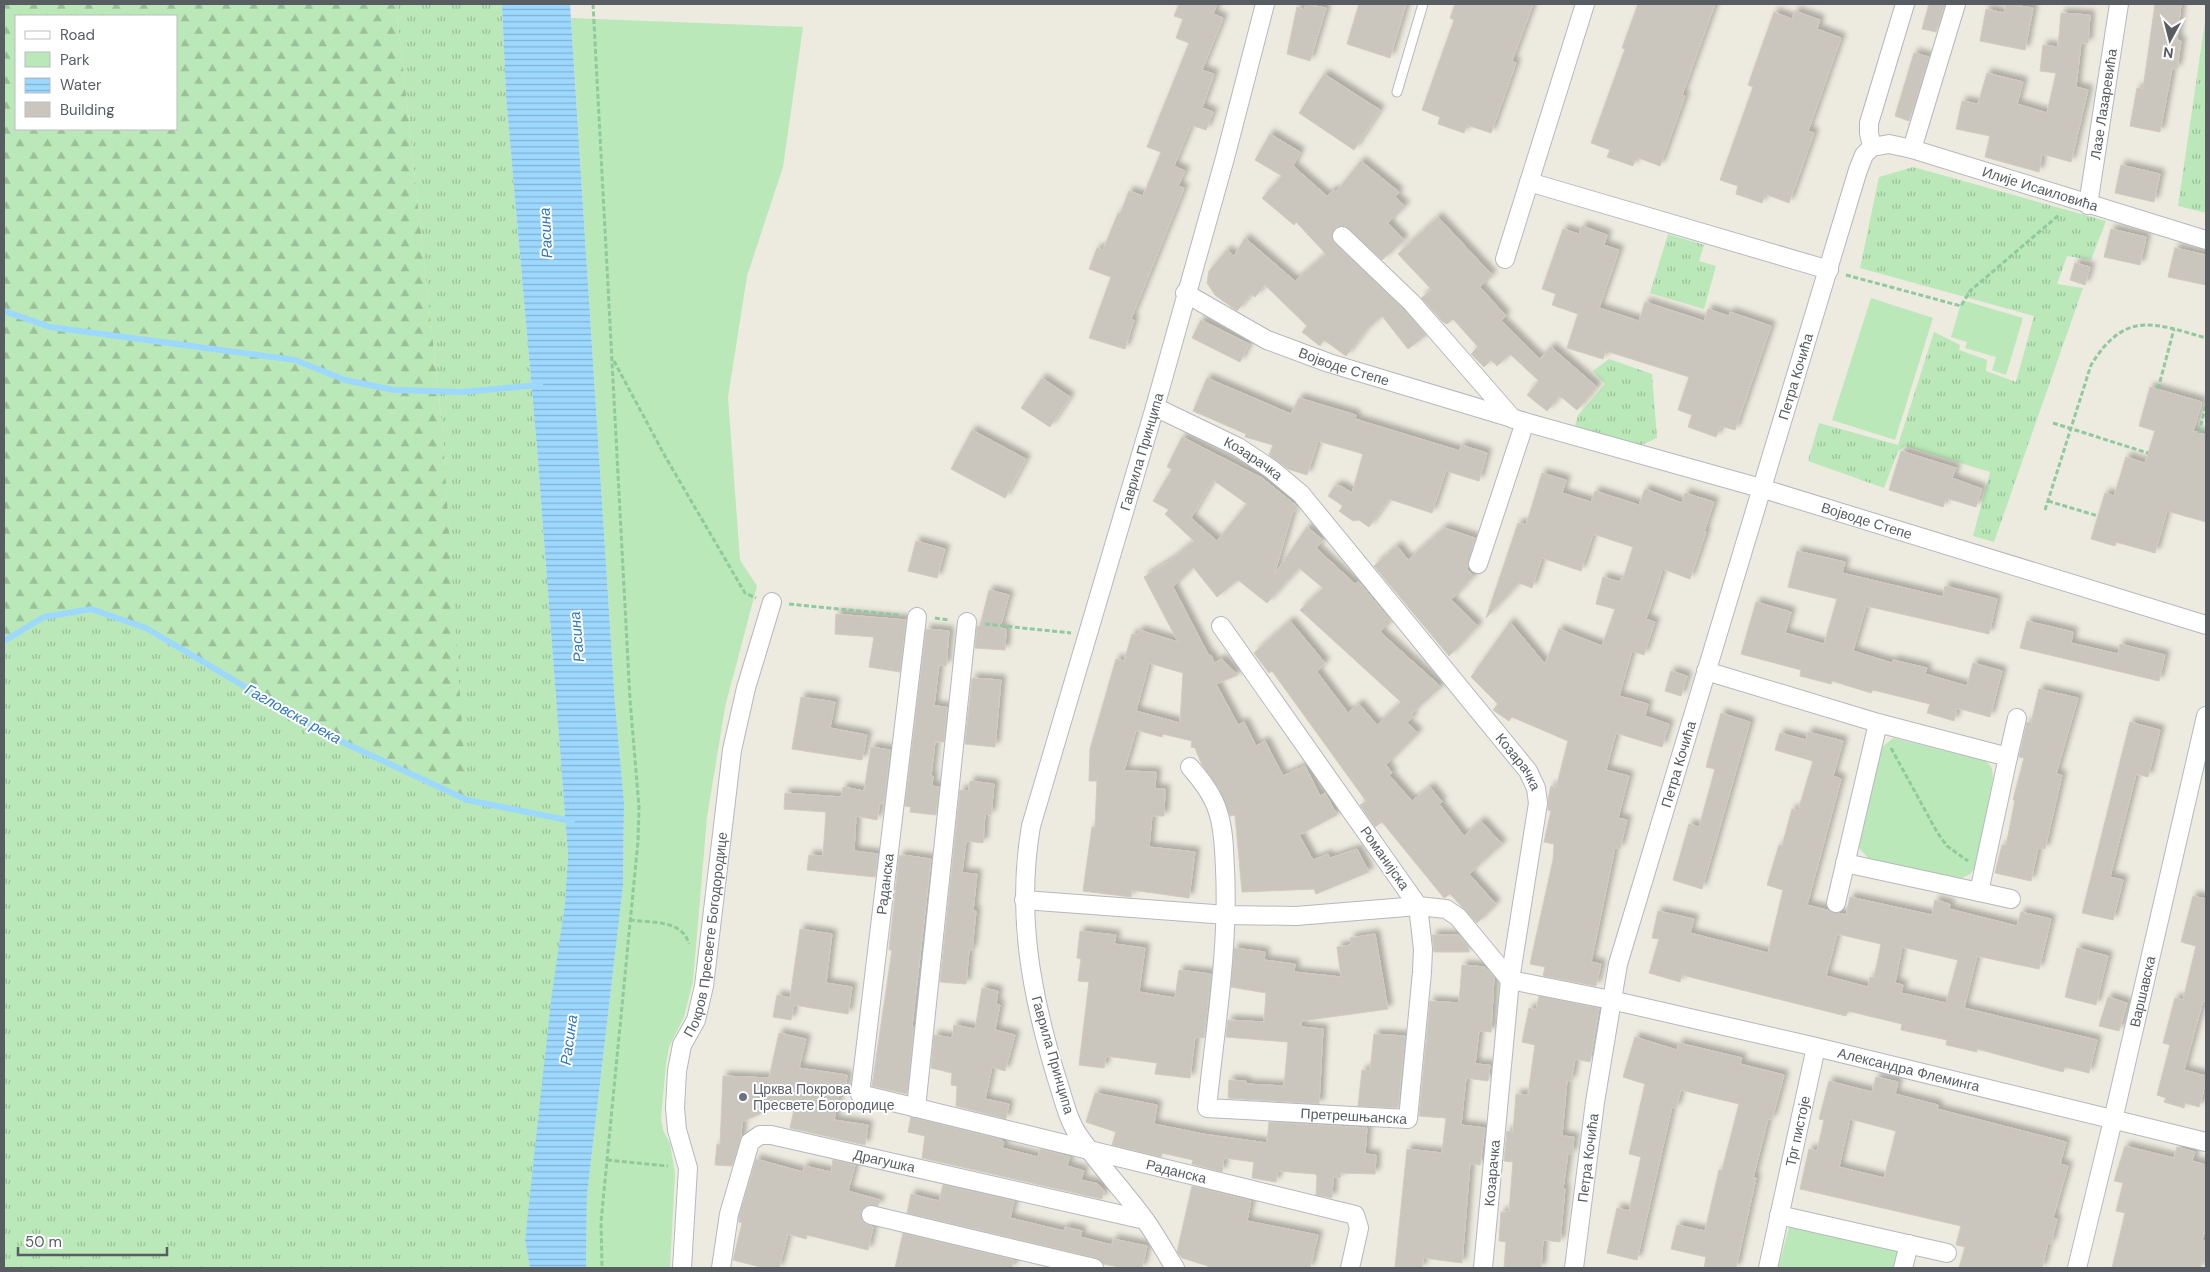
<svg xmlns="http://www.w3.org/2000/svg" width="2210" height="1272" viewBox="0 0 2210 1272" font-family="'DM Sans',sans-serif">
<defs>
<pattern id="grass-tufts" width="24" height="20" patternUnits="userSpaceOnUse" patternTransform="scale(1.25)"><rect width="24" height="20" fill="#bae8b8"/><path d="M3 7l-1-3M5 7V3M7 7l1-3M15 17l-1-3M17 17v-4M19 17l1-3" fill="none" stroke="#9abf99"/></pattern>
<pattern id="forest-firs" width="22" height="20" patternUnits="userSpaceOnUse" patternTransform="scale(1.25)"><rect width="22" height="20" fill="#bae8b8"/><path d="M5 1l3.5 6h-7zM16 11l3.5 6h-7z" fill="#9abf99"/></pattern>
<pattern id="water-rules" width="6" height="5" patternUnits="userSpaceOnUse" patternTransform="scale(1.25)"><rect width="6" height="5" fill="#9dd8ff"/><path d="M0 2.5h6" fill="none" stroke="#83b2d2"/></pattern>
<filter id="shadow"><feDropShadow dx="4.5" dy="-4.5" stdDeviation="2.5" flood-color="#0004"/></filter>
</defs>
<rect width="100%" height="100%" fill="#edeadf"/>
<path fill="url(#grass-tufts)" d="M396,4H502L506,96L537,448L568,855L565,903L525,1240L530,1268H4V641L44,617L91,609L146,628L323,733L466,799L442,425Z
M2206,15V213L2178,206Z
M1913,167L2106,221L2091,260L2067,256L2057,284L2083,288L1994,542L1973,536L1990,472L1905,446L1898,451L1884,488L1808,461L1819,423L1898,445L1934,332L1960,345L1959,350L1987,360L1986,371L2016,382L2034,316L1860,268L1879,177Z
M1668,234L1704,245L1699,261L1716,266L1704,309L1650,293Z
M1609,359L1652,374L1657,438L1637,447L1575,426L1578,415L1605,384L1593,371Z"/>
<path fill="url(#forest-firs)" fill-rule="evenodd" d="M4,4H396L442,425L467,800L323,733L146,628L91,610L44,617L4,641ZM16,16H176V129H16Z"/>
<path fill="#bae8b8" d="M571,18L803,27L783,167L747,276L728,397L740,560L757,586L725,707L707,817L693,981L684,1017L669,1047L666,1064L661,1118L663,1130L670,1144L675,1173L670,1268H586L587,1195L623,886L624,802L615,704Z
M1871,298L1933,318L1895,440L1832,420Z
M1962,300L2023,318L2006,375L1992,370L1996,357L1965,348L1967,342L1951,337Z
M1893,738L1986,761L1992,768L1993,778L1976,867L1970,874L1962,878L1871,861L1859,848L1881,748Z
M1790,1224L1899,1251L1894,1268H1778Z"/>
<path fill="url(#water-rules)" d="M502,4H570L615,704L624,802L623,886L587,1195L586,1268H530L525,1240L551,1001L565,903L568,855L537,448L506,96Z"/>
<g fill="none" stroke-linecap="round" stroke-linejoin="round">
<path stroke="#9dd8ff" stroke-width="6" d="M4,311L50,327L295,360L345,380L394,390L462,392L540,385
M4,641L44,617L91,609L146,628L323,733L467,800L572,821"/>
</g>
<path fill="#cac6be" stroke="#d2cbbd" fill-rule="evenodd" filter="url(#shadow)" d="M1179,4H1217L1213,14L1223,18L1202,70L1214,74L1202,108L1213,112L1206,130L1191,125L1174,166L1185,171L1178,186L1184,188L1131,319L1134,320L1125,349L1089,338L1111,277L1089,269L1097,248L1103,250L1118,213L1120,214L1129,191L1143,196L1161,152L1147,147L1189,43L1176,38L1183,19L1174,16Z
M1306,4L1326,8L1310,61L1287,54L1297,7L1304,10Z
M1359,4H1406L1390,58L1347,44Z
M1455,4H1533L1512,61L1516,63L1491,133L1467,125L1464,133L1438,124L1440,117L1422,110L1454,20L1450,18Z
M1638,4H1715L1682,95L1685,96L1660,166L1636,157L1633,166L1607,157L1610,150L1591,143L1625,49L1622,48Z
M1929,4H1945L1936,32L1922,29Z
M2006,4L2033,8L2025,50L1980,41L1986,9L2004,13Z
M2155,4H2181L2177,40L2181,41L2177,69L2172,68L2160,132L2130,126L2137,88L2143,89Z
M1795,11L1820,20L1817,29L1841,38L1808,131L1814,133L1789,203L1765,194L1762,203L1736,194L1738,186L1720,180L1753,87L1748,85L1774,12L1792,19Z
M2061,13L2090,15L2088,43H2081L2076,87L2088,90L2071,162L2042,154L2039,172L1985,157L1990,136L1956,129L1962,101L1978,104L1987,73L2023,82L2017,104L2047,113L2056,73L2040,71L2043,45L2058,47Z
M1914,53L1929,57L1909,121L1895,116Z
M1324,74L1380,110L1354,150L1299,113Z
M1270,134L1300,152L1293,166L1327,196L1333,190L1336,192L1361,161L1399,192L1395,197L1405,206L1388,223L1404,240L1382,260L1345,226L1335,228L1332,238L1404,310L1426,335L1408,349L1382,316L1365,331L1346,356L1324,340L1320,346L1302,332L1307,326L1265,285L1255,297L1251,294L1237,311L1215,295L1207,283L1209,271L1227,250L1234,256L1245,238L1295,281L1326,254L1296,222L1294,225L1262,198L1282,176L1255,160Z
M2121,165L2160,174L2154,202L2115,193Z
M1438,217L1492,275L1480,287L1506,316L1501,320L1540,359L1551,347L1597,387L1577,410L1560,396L1547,411L1527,395L1539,381L1510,354L1497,366L1491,360L1484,367L1471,354L1478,347L1453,319L1447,324L1443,322L1421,298L1432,290L1398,254Z
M1582,226L1607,235L1604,245L1619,250L1599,308L1639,321L1645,302L1704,321L1708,309L1729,316L1730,312L1771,326L1735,430L1721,426L1716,437L1688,427L1692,415L1678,410L1689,377L1606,351L1603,359L1567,348L1578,314L1552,305L1556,294L1542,289L1563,229L1579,234Z
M2111,229L2146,237L2140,265L2104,257Z
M2175,248L2206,255V285L2168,277Z
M2075,263L2090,267L2085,285L2070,280Z
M1201,320L1249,344L1240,362L1192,338Z
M1042,378L1070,397L1050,427L1021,408Z
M1207,378L1291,414L1299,398L1356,415L1355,419L1460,451L1461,445L1487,453L1479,481L1446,471L1432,513L1389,499L1369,527L1359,520L1353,521L1339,511L1343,506L1328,496L1335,486H1341L1352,493L1363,454L1318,441L1307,475L1288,469L1269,455L1273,445L1245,437L1246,434L1193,411Z
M2150,387L2202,402L2193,431L2206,435V522L2167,511L2155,553L2116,542L2115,546L2091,539L2105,493L2114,496L2126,457L2145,463L2155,431L2139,426Z
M972,430L1026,459L1005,498L951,469Z
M1182,437L1262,478L1298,507L1292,514L1274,575L1307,527L1323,540L1316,548L1355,584L1358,581L1391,621L1380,632L1441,687L1411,714L1413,717L1407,723L1418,733L1386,765L1392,773L1389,775L1412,801L1430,787L1442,802L1439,804L1464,836L1481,821L1502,844L1469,874L1496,904L1477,923L1450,894L1444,898L1382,822L1375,827L1360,805L1366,801L1272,671L1269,673L1254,653L1290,621L1325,663L1317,672L1348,713L1359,704L1377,725L1401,702L1300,610L1323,588L1299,568L1267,603L1238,580L1217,597L1193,567L1173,587L1209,656L1211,655L1214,663L1222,659L1238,675L1216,684L1238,725L1244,722L1256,746L1265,741L1283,776L1305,766L1320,796L1325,793L1337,815L1299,835L1313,860L1328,854L1330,858L1357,849L1369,872L1316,894L1314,889L1242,892L1235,815L1230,816L1219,789L1202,765L1195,748L1191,747L1192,741L1163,734L1162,737L1136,730L1124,771L1156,772L1155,789H1165L1164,816H1152L1149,847L1195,852L1189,898L1132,890L1131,897L1083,891L1092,827H1095L1097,781H1089L1090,749L1116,659L1124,661L1132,634L1138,635L1139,630L1178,642L1144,577L1171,560L1194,541L1165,514L1169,510L1153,501L1172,469L1167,467ZM1213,480L1247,504L1217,541L1191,518ZM1149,663L1183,673L1180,723L1136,711Z
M1901,451L1956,468L1952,478L1982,489L1976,507L1946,498L1943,507L1889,490Z
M1542,473L1566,480L1562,493L1591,502L1595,491L1639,505L1645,489L1682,503L1685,493L1714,502L1704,532H1706L1690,579L1663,569L1646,619L1655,622L1644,655L1632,651L1619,696L1648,704L1645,716L1669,724L1662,747L1616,733L1606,770L1629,776L1618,818L1627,820L1620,849L1615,847L1591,962L1601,964L1596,986L1543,976L1545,967L1530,964L1553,860L1554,844L1544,842L1551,811L1548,810V799L1551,786L1556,788L1568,741L1512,717L1509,721L1493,710L1498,704L1471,677L1510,622L1545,664L1559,629L1602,646L1615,609L1596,604L1603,577L1620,582L1621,578L1623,579L1633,547L1593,534L1581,571L1542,558L1532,588L1519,583L1486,618L1518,523L1526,525Z
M1444,528L1475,538L1467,569L1474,576L1451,600L1478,626L1449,656L1374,566L1397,546L1408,560Z
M916,541L945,549L937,578L908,571Z
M1797,551L1845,562L1842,573L1943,597L1945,586L1997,599L1989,634L1866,606L1853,651L1892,663L1893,660L1927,668L1925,674L1967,686L1973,663L2002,671L1990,717L1957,708L1954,721L1927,713L1930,704L1873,690L1871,693L1832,681L1831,684L1800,676L1801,670L1741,654L1756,602L1791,612L1785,633L1824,644L1837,599L1788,587Z
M989,590L1009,595L1000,628L1006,629L1005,650L975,648L977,626H980Z
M836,614L906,620L900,672L869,667L874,637L835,634Z
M2027,621L2073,632L2071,643L2118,654L2120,644L2165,655L2159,681L2020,648Z
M926,629L949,631L946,666L939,665L934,706L947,707L944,742H935L931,776H933L932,786L939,787L936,815L910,812L911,807L905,806Z
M1671,671L1687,676L1681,696L1665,691Z
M972,678L1001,680L995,747L965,744Z
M2039,689L2078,698L2056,774L2062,775L2045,849L2038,848L2031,881L1995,873L2002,845L2006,846L2015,800H2013L2024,758L2019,757L2027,722L2031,723Z
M801,697L835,702L830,728L867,735L862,760L792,749Z
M1721,713L1750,722L1702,889L1673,880L1689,824L1699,827L1715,769L1706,767Z
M2130,722L2160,730L2148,777L2136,774L2110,877L2123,880L2113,920L2082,913Z
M1808,732L1843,741L1833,776L1841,779L1807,905L1846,915L1850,897L1932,915L1935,900L1950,904L1949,909L2017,926L2021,912L2051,919L2039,969L1977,956L1964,1008L2097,1040L2089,1073L2065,1067L2063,1072L1977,1049V1052L1946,1045L1947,1040L1901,1030L1902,1024L1848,1011L1846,1016L1682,975L1680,982L1649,973L1659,939L1652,938L1658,911L1694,919L1690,933L1768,953L1783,890L1767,885L1779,845L1782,846L1792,809L1798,811L1813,761L1775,750L1780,733L1806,740ZM1837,934L1881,944L1874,978L1870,977L1868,987L1826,976ZM1902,947L1958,960L1946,1003L1901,993L1903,985L1895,983Z
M871,747L890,750L884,803H880L877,820L856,816L854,851L878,854L875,877L807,870L809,855L823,856L826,812L784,809L785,793L841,797L843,787L864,791Z
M970,781L994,784L991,815L985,814L983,843L966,841L962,873L977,874L973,911H976L972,950H969L966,984L940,982L960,790L969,791Z
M903,855L931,859L912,1026L914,1027L907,1094L872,1086L892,950H889L899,856Z
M2193,896L2206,899V1002L2203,1001L2184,1070L2206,1076V1081L2199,1107L2185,1103L2184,1108L2164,1102L2166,1098L2157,1095L2170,1045L2163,1043L2175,998L2183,1000L2196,946L2181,942Z
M800,929L832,934L826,983L852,987L848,1014L794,1005L791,1020L773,1017L777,995L790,998Z
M1080,931L1116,935L1114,944L1145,948L1139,992L1175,998L1179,970L1211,974L1204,1038L1195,1037L1190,1078L1155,1074L1157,1063L1106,1056L1104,1068L1079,1065L1089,982L1078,981L1081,959L1077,958Z
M1375,934L1388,1009L1301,1021V1027L1323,1029L1319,1104L1228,1098L1229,1080L1246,1081V1084L1284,1086L1288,1042L1226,1037L1228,1020L1264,1022L1266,993L1231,987L1234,948L1265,952L1264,960L1295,964L1294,972L1341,977L1337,947L1351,945L1350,938Z
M1432,935H1459L1469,947V952H1434Z
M2077,948L2108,956L2096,1005L2065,997Z
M1462,965L1485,967L1494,977L1491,1032L1479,1031L1475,1064L1490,1065L1488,1081L1466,1078L1461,1125L1485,1128L1480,1165L1470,1164L1462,1263L1423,1258L1422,1268L1395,1267L1407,1149L1442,1153L1446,1118L1419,1116L1430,1001L1459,1003Z
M982,988L998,991L996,1004L1000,1005L995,1030L1015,1035L1005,1071L992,1067L985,1099L1009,1104L1006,1119L956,1106L957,1086L951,1085L952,1073L931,1068L934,1035L952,1038L954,1025L975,1029Z
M1539,996L1599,1008L1590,1062L1575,1059L1571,1081L1567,1080L1562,1136L1574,1137L1572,1154L1568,1153L1563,1189H1565L1560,1242L1543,1240L1541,1268H1504L1506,1242L1499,1241L1501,1212H1509L1513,1162L1504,1161L1507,1131L1513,1132L1516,1094L1528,1095L1535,1045L1522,1042L1529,1008L1536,1010Z
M2108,997L2127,1003L2119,1031L2099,1026Z
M779,1033L806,1039L799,1068L847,1075L845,1091L840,1090L834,1120L868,1125L865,1145L790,1128L794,1110L764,1105L760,1114L742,1122L741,1137L732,1166L715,1165L717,1144L720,1145L723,1076L769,1078Z
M1374,1034L1405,1036L1398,1108L1358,1106L1362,1070L1370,1071Z
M1635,1037L1677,1050L1679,1043L1742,1058L1740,1064L1784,1075L1772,1119H1768L1753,1178H1756L1736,1268H1704L1706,1257L1671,1249L1677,1225L1705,1231L1719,1170H1722L1739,1104L1681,1090L1676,1108L1672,1107L1637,1260L1607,1253L1617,1208L1629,1211L1641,1157L1629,1154L1645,1084L1623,1077Z
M1876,1077L1898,1082L1895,1094L1938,1105L1937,1109L2066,1142L2060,1164L2068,1166L2053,1218L2057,1219L2051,1244L2048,1243L2042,1268H1959L1965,1247L1956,1245L1961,1226L1800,1189L1809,1149L1817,1151L1824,1120L1819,1119L1829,1081L1872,1092ZM1850,1119L1896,1131L1884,1178L1839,1167Z
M1095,1093L1157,1105L1154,1124L1203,1134L1267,1143L1269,1122L1367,1128L1365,1154L1376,1155L1375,1174L1341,1173L1340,1178L1333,1177L1332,1198L1316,1195L1317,1176L1315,1174L1278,1171L1276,1182L1252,1178L1254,1162L1224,1158L1222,1172L1192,1164L1193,1160L1162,1153L1161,1157L1112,1145L1116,1132L1086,1122Z
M911,1117L1001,1139L1004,1142L1002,1148L1038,1157L1040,1149L1070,1157L1067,1166L1084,1171L1081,1180L1098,1184L1104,1191L1102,1199L922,1158L925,1136L908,1132Z
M2125,1146L2174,1158L2177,1147L2195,1152L2192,1161L2206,1165V1226L2202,1240L2206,1241V1263L2202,1262L2200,1268H2112L2125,1213L2116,1211L2123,1183L2114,1181Z
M756,1159L803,1172L804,1166L831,1172L833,1160L855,1165L848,1191L880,1200L878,1206L868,1205L861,1212L863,1222L873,1227L868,1250L807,1235L806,1239L788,1234L779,1268H764L733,1260L742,1223L739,1222V1216Z
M943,1185L1014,1201L1010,1218L1064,1231L1065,1227L1082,1231L1080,1237L1112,1245L1113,1239L1147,1246L1142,1268H1124L1103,1264L1096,1258L907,1213L911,1194L939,1201Z
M1192,1186L1251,1201L1247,1221L1318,1235L1310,1268H1208V1266L1182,1258L1177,1252Z
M903,1233L1014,1260L1012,1268H895Z"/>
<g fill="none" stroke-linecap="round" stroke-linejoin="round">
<defs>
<path id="lane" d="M1397,92L1423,4"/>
<g id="street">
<path id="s1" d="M1872,147L1889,144L1912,149L2206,240"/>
<path d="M1872,147L1869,133V123L1905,4"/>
<path d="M1912,149L1956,4"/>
<path d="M1529,182L1829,270"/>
<path id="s2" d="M2088,205L2119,4"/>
<path d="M1342,236L1412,303L1513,419"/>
<path d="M1505,259L1585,4"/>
<path id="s3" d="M1185,293L1267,340L1329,363L1525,422L1764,489L2206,625"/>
<path id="s4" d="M1155,407L1238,447L1271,469L1301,494L1528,771L1536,788L1538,803L1510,980L1483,1268"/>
<path d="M1478,564L1525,422"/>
<path id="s5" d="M917,617L860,1094L1355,1215L1359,1228L1350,1268"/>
<path d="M1706,671L1878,723L1836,903"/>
<path d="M2008,757L2017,718"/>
<path id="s6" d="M1190,767C1202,781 1213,795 1218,812C1224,830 1224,850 1225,869C1229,949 1215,1029 1207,1108L1408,1119L1422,972L1423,949L1418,906L1221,626"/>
<path d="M1845,863L1979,892L2008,757L1878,723"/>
<path d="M1979,892L2011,899"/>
<path id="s7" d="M1024,900L1227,915L1296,916L1418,906L1446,909L1458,917L1510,980L1611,1000L1816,1047L2206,1142"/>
<path d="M916,1108L967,622"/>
<path d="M871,1215L1094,1268"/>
<path d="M1779,1215L1947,1253"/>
<path id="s8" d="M682,1268L688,1168L677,1130L675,1108L677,1071L682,1045L696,1020L704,986L732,750L746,688L772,602"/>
<path id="s9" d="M721,1268L729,1214L750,1142L760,1135H771L1145,1220"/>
<path id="s10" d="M1175,1268C1165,1252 1156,1235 1145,1220C1124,1191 1099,1165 1079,1136C1067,1119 1063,1096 1056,1076C1031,993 1016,913 1031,826L1155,407L1225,158L1265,4"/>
<path id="s11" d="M1574,1268L1595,1102L1618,964L1858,170L1864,155L1872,147"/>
<path id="s12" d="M1768,1268L1816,1047"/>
<path d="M1903,1268L1909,1244"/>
<path id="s13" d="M2077,1268L2113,1120L2206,716"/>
</g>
</defs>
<use href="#lane" stroke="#b5b8be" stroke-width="11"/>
<use href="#street" stroke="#b5b8be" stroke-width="20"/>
<path stroke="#91c99f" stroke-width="3" stroke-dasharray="5 2.5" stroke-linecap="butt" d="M593,4L630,700L639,807L638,841L601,1222L602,1268
M1846,275L1961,306L1970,291L2060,214
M614,361L666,458L745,593L756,598
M2158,389L2174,329
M2053,423L2148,453
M2199,433L2206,404
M2048,501L2098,516
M2045,510L2091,365C2125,310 2154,323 2206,338
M789,604L899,615
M935,618L949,620
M985,624L1071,633
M1891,748L1937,832L1947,846L1968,861
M630,920C651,923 682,919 689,944
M607,1160L668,1166"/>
<use href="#lane" stroke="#fff" stroke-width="9"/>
<use href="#street" stroke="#fff" stroke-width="18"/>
</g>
<circle fill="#6b7280" stroke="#fff" stroke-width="2" cx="743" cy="1097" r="5"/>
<g text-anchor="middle" stroke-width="4" stroke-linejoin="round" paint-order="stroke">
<g font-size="14" fill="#585d62" stroke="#fff">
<text dy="5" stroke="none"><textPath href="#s2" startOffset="102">Лазе Лазаревића</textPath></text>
<text dy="5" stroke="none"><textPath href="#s1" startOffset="175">Илије Исаиловића</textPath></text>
<text dy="5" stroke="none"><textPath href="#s3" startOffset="176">Војводе Степе</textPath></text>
<text dy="5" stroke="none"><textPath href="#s11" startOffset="921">Петра Кочића</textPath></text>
<text dy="5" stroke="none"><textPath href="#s10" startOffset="872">Гаврила Принципа</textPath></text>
<text dy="5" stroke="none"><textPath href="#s4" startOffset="111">Козарачка</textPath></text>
<text dy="5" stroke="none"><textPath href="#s3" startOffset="721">Војводе Степе</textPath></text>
<text dy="5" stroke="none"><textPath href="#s4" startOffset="516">Козарачка</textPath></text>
<text dy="5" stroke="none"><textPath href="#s11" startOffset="516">Петра Кочића</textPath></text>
<text transform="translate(1385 858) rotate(55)" y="5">Романијска</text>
<text transform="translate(885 884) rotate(-83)" y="5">Раданска</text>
<text dy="5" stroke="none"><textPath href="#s8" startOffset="340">Покров Пресвете Богодородице</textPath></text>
<text dy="5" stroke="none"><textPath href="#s13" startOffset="284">Варшавска</textPath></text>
<text transform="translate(1053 1055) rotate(74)" y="5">Гаврила Принципа</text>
<text dy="5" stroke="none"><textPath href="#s7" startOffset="928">Александра Флеминга</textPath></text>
<text dy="5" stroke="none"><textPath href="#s6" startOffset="498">Претрешњанска</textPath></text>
<text dy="5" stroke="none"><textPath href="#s12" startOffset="140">Трг пистоје</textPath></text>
<text dy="5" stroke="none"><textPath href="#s11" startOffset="111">Петра Кочића</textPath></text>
<text dy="5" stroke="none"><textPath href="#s9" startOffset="269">Драгушка</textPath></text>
<text dy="5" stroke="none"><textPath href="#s5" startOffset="806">Раданска</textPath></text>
<text transform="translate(1492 1173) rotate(-85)" y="5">Козарачка</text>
</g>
<g font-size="14" fill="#5b616d" stroke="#fff" text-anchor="start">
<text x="753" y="1094">Црква Покрова<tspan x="753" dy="16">Пресвете Богородице</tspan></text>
</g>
<g font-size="15" font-style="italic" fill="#3078bb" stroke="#fff">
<text transform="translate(546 233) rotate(-93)" y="5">Расина</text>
<text transform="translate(577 637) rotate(-95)" y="5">Расина</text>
<text transform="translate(293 714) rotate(29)" y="5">Гагловска река</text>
<text transform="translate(569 1040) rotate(-82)" y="5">Расина</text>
</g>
</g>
<rect width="2210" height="1272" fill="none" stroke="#585d62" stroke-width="10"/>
<rect x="15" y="15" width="162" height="115" fill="#ffffff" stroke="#bcbec0"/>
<rect x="25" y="31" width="25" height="8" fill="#ffffff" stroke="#bcbec0"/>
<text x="60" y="40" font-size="15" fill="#585d62">Road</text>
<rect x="25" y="52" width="25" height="15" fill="#bae8b8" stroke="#bcbec0"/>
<text x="60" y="65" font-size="15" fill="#585d62">Park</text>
<rect x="25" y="78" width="25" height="15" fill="url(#water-rules)" stroke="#bcbec0"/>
<text x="60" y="90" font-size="15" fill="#585d62">Water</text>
<rect x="25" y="102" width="25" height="15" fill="#cac6be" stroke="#bcbec0"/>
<text x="60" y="115" font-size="15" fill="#585d62">Building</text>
<g transform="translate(2170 40) rotate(187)" stroke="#ffffff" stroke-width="4" paint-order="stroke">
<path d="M0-4L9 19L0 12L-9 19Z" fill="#585d62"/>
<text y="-8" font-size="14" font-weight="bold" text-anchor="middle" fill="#585d62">N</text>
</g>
<path d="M18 1247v8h149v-8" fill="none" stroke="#585d62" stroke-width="2.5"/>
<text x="25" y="1247" font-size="15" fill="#585d62" stroke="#ffffff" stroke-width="4" paint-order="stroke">50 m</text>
</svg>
